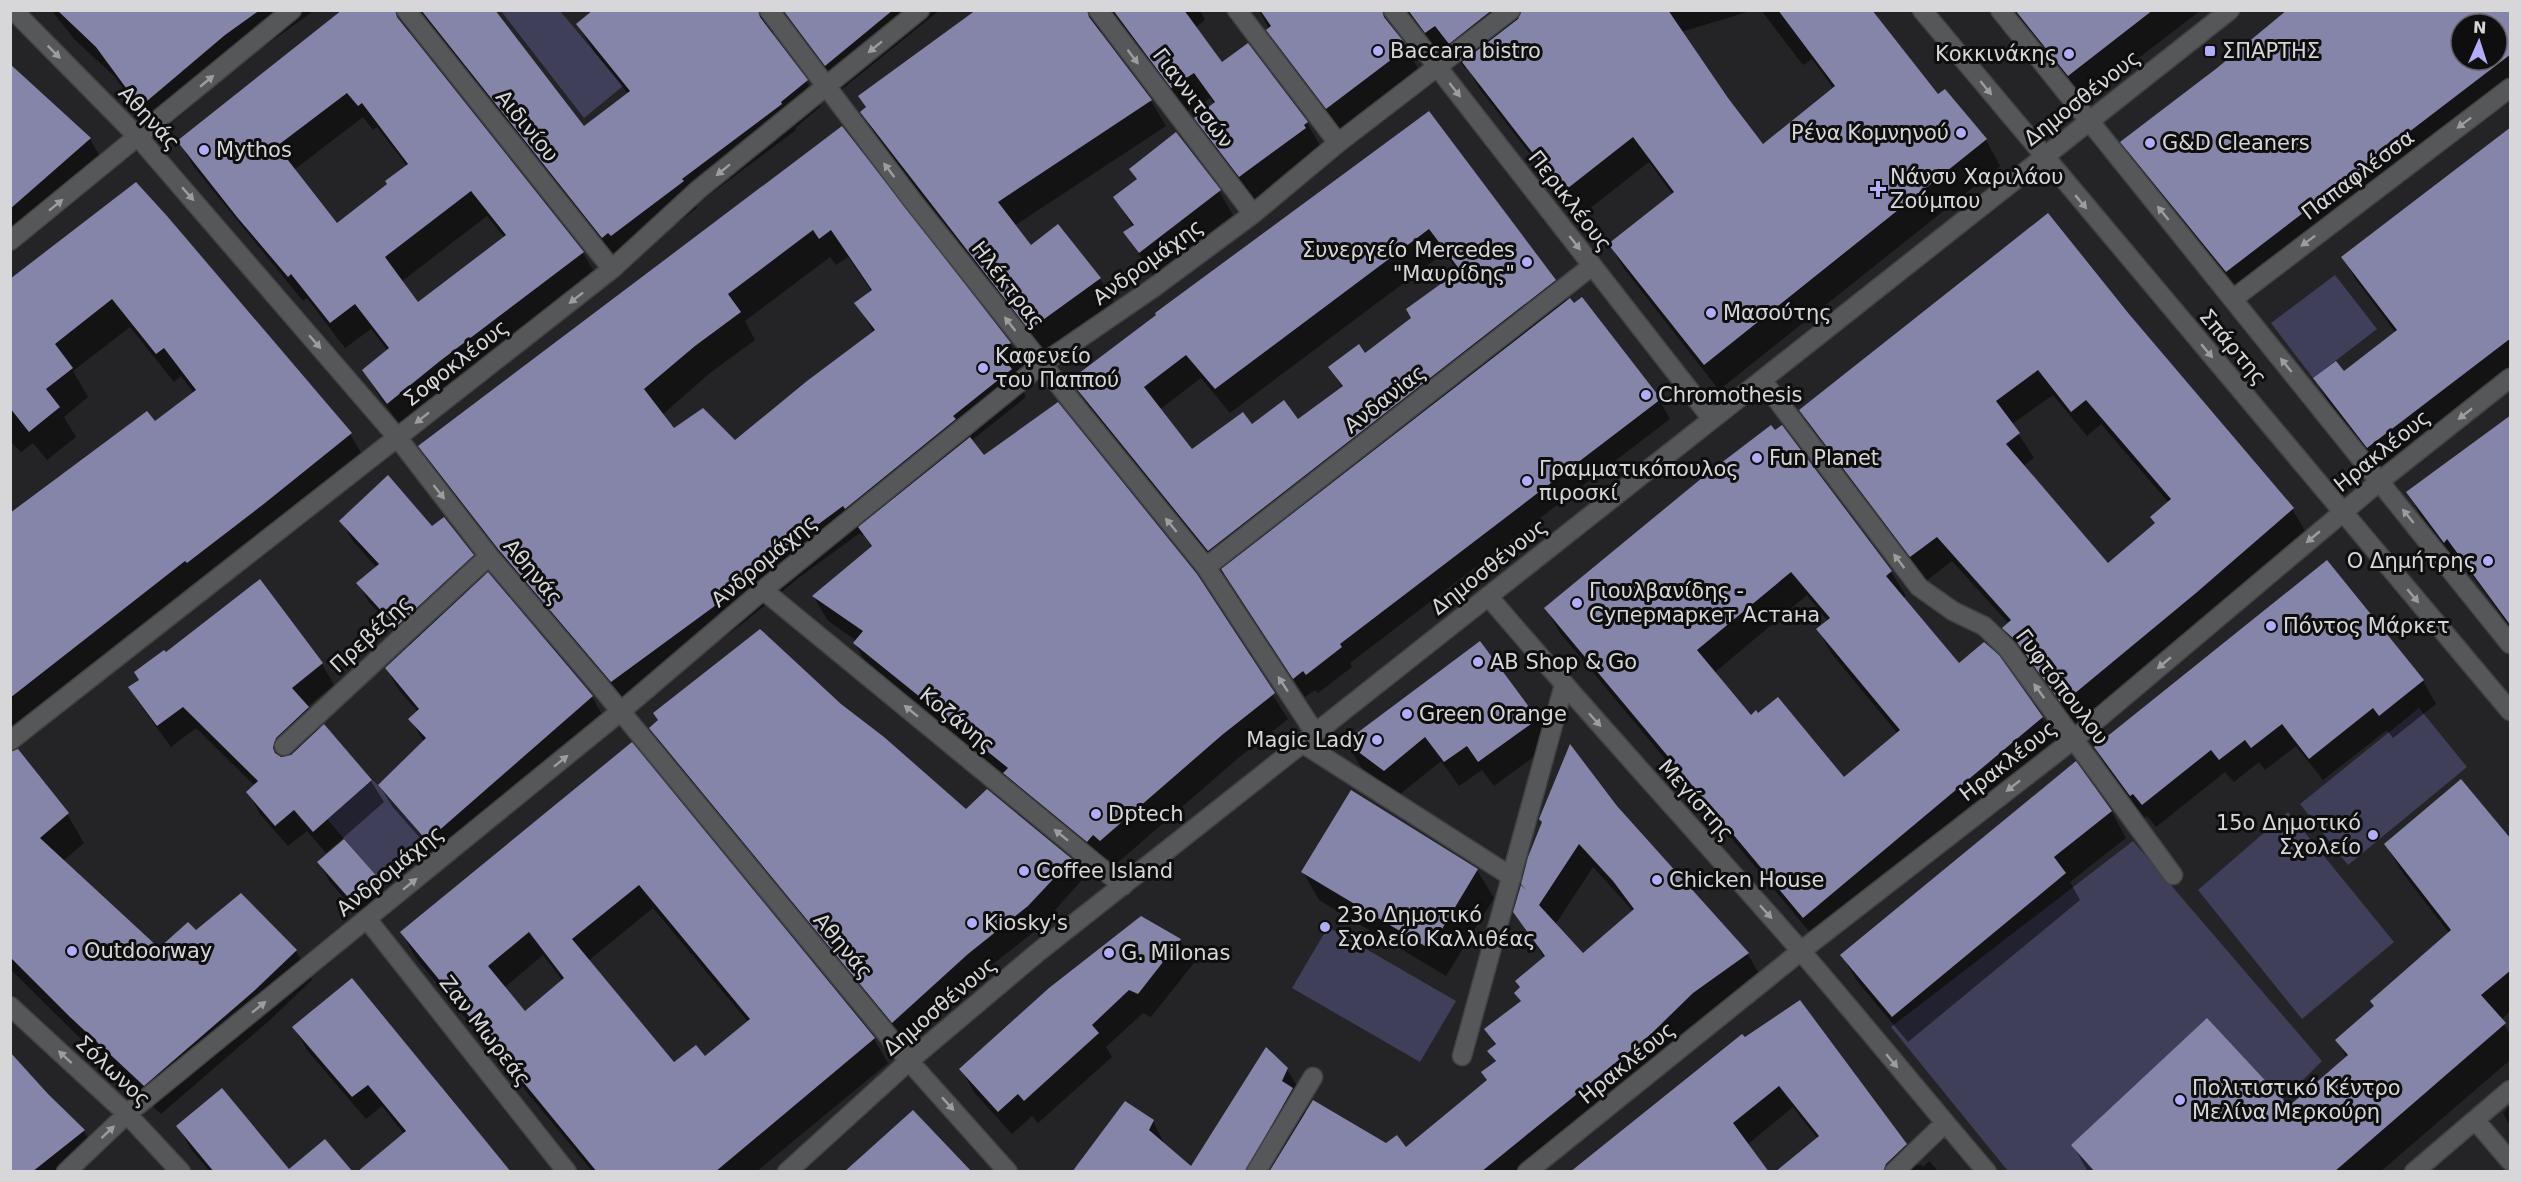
<svg xmlns="http://www.w3.org/2000/svg" width="2521" height="1182" viewBox="0 0 2521 1182" font-family="'DejaVu Sans',sans-serif">
<rect width="100%" height="100%" fill="#242426"/>
<path fill="#3f3f59" d="M501,11H560L623,86L584,118Z
M2335,275L2377,329L2313,378L2271,323Z
M2419,708L2467,767L2348,865L2300,804Z
M373,780L427,841L381,881L327,819Z
M2288,812L2394,942L2302,1019L2198,890Z
M2133,841L2322,1061L2211,1171H2008L1891,1027Z
M1328,927L1456,1001L1420,1062L1292,988Z"/>
<path fill="#0007" fill-rule="evenodd" d="M51,10H315L241,63L158,135L114,76L75,40Z
M346,10H494L584,128L629,95L593,50L578,25L591,14L588,10H940L841,90L794,29L776,27L772,36L806,81L821,106L795,128L796,130L696,205L697,208L627,261L617,263L414,26L409,33L583,253L598,278L403,429L379,396L364,371L388,351L371,329L345,348L307,298L303,301L194,167L179,142ZM363,117L373,130L377,127L407,166L389,185L337,225L294,170ZM487,216L505,238L418,304L401,282Z
M978,10H1200L1205,20L1195,28L1222,64L1248,45L1307,123L1322,149L1255,201L1211,144L1196,118L1214,104L1210,98L1187,112L1106,26L1101,33L1102,36L1151,101L1166,126L1014,226L1031,248L1058,226L1100,279L1115,305L1045,355L877,138L862,112L867,109L860,97Z
M1259,10H1754L1681,32L1726,99L1762,146L1834,89L1812,59L1803,65L1761,10H1871L1938,97L1944,91L1986,140L2000,166L1719,390L1625,270L1610,245L1673,195L1649,162L1579,217L1479,88L1467,67L1465,68L1451,51L1441,58L1401,26L1396,33L1421,73L1342,133L1283,56Z
M2000,10H2201L2083,101Z
M2291,10H2510V81L2237,291L2133,161L2122,142ZM2461,24H2497V60H2461Z
M10,67L90,139L106,167L10,249Z
M1429,113L1555,281L1567,302L1659,399L1670,419L1350,663L1352,667L1318,693L1315,690L1305,697L1225,573L1223,575L1092,413L1078,389ZM1444,253L1459,272L1413,318L1365,355L1330,367L1343,388L1298,421L1251,426L1191,451L1159,410L1201,378L1230,413Z
M842,128L1010,344L1026,371L1016,378L1026,397L971,441L983,457L1196,575L1288,719L1236,760L1115,865L1108,859L1102,866L1019,797L1009,781L869,668L855,644L857,641L828,621L814,597L872,548L864,534L862,536L860,533L801,576L742,624L628,708L515,577L436,473L420,446ZM830,257L836,265L848,257L872,292L856,303L874,333L735,442L674,430L662,415L710,373L755,340L745,321Z
M2510,129V370L2381,470L2328,401L2315,379L2343,373L2396,333L2356,280L2343,258Z
M135,184L350,434L367,463L11,745L67,814L84,843L63,861L159,950L195,932L296,951L312,980L270,1020L161,1114L88,1046L10,969V515L68,470L70,472L155,423L194,393L181,376L174,382L130,327L73,371L88,397L64,417L76,437L47,460L33,443L21,452L10,441V281Z
M1219,191L1233,215L1154,277L1125,233L1133,227L1115,197Z
M2128,315L2292,509L2307,534L2076,726L2032,666L2018,653L2004,628L2009,624L1952,561L1926,581L1815,436L1801,411ZM2053,395L2087,436L2101,424L2169,503L2156,524L2108,565L2023,466L2034,458L2012,424Z
M1708,474L1891,572L1906,596L1903,598L1959,665L2042,718L2056,742L1818,942L1560,633L1546,609ZM1807,595L1828,621L1818,630L1832,654L1898,734L1844,779L1751,717L1714,673Z
M2408,493L2510,531V627L2460,559L2457,563L2420,514Z
M341,521L432,528L473,556L485,577L592,697L604,718L440,861L392,806L379,785L424,742L410,719L418,712L399,690L386,668L410,647L369,602L358,583L377,568L352,540Z
M2327,562L2423,681L2436,704L2393,738L2387,730L2323,780L2296,746L2265,770L2259,762L2234,782L2225,772L2156,827L2147,816L2144,818L2109,770L2095,748Z
M322,664L334,685L307,707L321,730L324,726L371,781L384,802L326,853L307,831L288,846L260,814L248,792L255,786L196,728L171,747L143,709L130,688Z
M1537,719L1551,744L1494,786L1482,770L1459,786L1441,761L1399,795L1361,767L1347,743Z
M651,728L966,811L1071,860L1082,880L1040,927L979,975L905,1042L663,749Z
M631,744L874,1039L888,1063L756,1172H593L415,957L402,933ZM653,908L749,1023L705,1058L674,1064L588,961ZM543,955L563,981L524,1013L504,988Z
M1616,807L1747,953L1761,977L1525,1172H1074L1153,1121L1166,1147L1191,1169L1287,1069L1301,1093L1298,1099L1306,1113L1387,1145L1405,1149L1488,1081L1496,1063L1489,1051L1496,1046L1486,1030L1522,1003L1516,993L1545,959L1515,912L1526,893ZM1593,867L1634,912L1583,955L1555,925Z
M2111,811L2126,838L2070,882L2080,900L1908,1042L1857,981L1842,955Z
M2510,842V1011L2501,1020L2510,1034V1060L2380,1172H2088L2073,1145L2289,1108L2347,1058L2337,1040L2375,1007L2449,933L2402,872L2386,845Z
M319,863L379,882L390,901L365,922L330,882Z
M1477,870L1494,898L1446,976L1319,900L1303,872Z
M1180,940L1194,963L1151,1017L1143,1013L1106,1047L1112,1057L1038,1123L1032,1116L1012,1134L974,1092L961,1069Z
M294,1027L509,1172H357L404,1134L382,1106L366,1119L307,1050Z
M1742,1036L1906,1145L1918,1166L1921,1164L1923,1167L1929,1161L1939,1172H1778L1818,1139L1793,1107L1747,1145L1572,1172Z
M47,1095L84,1131L97,1154L76,1172H10Z
M2510,1106V1126L2503,1113Z
M178,1126L288,1172H210L191,1149Z"/>
<path fill="#8584a9" fill-rule="evenodd" d="M57,10H260L225,35L140,107L96,47Z
M342,10H395L397,17L584,252L440,361L387,404L362,370L389,348L355,304L330,323L291,274L288,277L237,217L177,141ZM347,93L358,106L362,103L408,164L385,181L387,184L337,223L277,146ZM471,191L506,235L418,302L385,257Z
M421,10H495L584,126L630,91L576,24L593,10H758L760,17L808,80L781,102L782,104L682,179L684,181L611,236L608,233L602,238Z
M783,10H893L825,66Z
M976,10H1087L1089,17L1152,100L998,202L1031,245L1058,224L1101,278L1029,330L860,112L866,107L858,96Z
M1113,10H1184L1222,62L1248,43L1308,122L1304,125L1306,128L1239,177L1194,118L1215,102L1194,73L1171,88Z
M1260,10H1382L1384,17L1408,47L1326,109L1266,30L1271,26Z
M1408,10H1492L1449,44L1435,26L1425,33Z
M1522,10H1668L1728,98L1763,144L1835,86L1778,10H1872L1938,94L1945,89L1987,139L1704,365L1608,244L1674,192L1633,137L1563,192L1462,62L1518,19Z
M2015,10H2153L2068,76Z
M2287,10H2511V54L2226,272L2120,142L2217,68ZM2461,24H2497V60H2461Z
M10,64L91,138L10,209Z
M1429,111L1556,280L1208,551L1076,388L1080,385L1074,377L1156,315L1155,313ZM1429,229L1460,270L1406,309L1411,318L1365,353L1359,344L1328,367L1343,386L1298,419L1284,400L1252,424L1243,412L1192,449L1144,387L1186,355L1215,389Z
M842,126L1011,343L998,352L1012,369L953,416L956,419L845,509L843,506L785,549L727,597L611,682L498,549L418,446ZM813,230L819,239L831,230L872,290L854,303L875,330L807,381L735,440L703,408L674,428L644,389L695,346L741,312L728,294Z
M2511,127V338L2367,448L2313,378L2336,361L2344,371L2397,330L2341,257Z
M1176,132L1221,190L1139,253L1123,232L1134,225L1113,197L1137,179L1129,169Z
M136,182L167,216L352,433L265,503L187,563L185,561L10,698V513L147,411L155,421L196,390L164,348L156,354L112,299L55,344L73,368L46,389L60,407L29,432L10,408V279Z
M2048,213L2129,314L2294,508L2196,593L2074,694L2072,692L2060,702L2016,641L2002,628L2011,620L1937,537L1910,557L1799,410ZM2038,370L2071,412L2086,400L2171,499L2150,517L2155,523L2108,563L2006,444L2020,433L1996,401Z
M1582,297L1661,399L1340,644L1342,647L1306,675L1303,671L1293,679L1221,569L1570,298L1574,303Z
M1058,402L1197,574L1275,693L1222,735L1100,841L1093,835L1087,842L1003,773L1008,768L853,643L863,631L812,596L872,546L858,527L970,437L984,455Z
M2511,415V626L2447,539L2444,543L2406,492Z
M1771,425L1775,430L1782,425L1892,571L1886,576L1959,663L1984,642L1999,655L2043,717L1803,918L1544,608L1708,473ZM1791,572L1830,618L1816,629L1900,730L1844,777L1778,697L1758,713L1756,710L1751,715L1697,650Z
M388,475L432,526L444,517L474,555L396,627L356,583L379,564L339,521Z
M2327,560L2424,680L2379,716L2373,708L2309,759L2282,724L2251,748L2245,740L2219,760L2211,750L2142,805L2133,794L2130,796L2094,747Z
M488,572L593,696L427,841L378,785L426,738L408,719L419,709L385,668Z
M260,579L323,663L292,688L309,707L276,738L273,748L275,753L281,757L291,755L324,724L372,780L313,832L294,810L275,826L246,792L258,781L183,707L157,726L128,687L139,680L134,672L164,650L166,652Z
M760,629L841,704L884,737L966,809L987,789L1072,859L1028,906L968,954L892,1023L649,728L658,720L653,713Z
M1480,641L1538,719L1478,762L1467,746L1444,762L1425,737L1384,771L1345,742Z
M632,742L875,1038L715,1172H597L400,932ZM639,885L750,1019L705,1056L696,1045L674,1062L572,939ZM529,932L564,978L525,1011L488,966Z
M1570,744L1617,806L1749,953L1693,993L1651,1034L1481,1172H1269L1313,1100L1386,1143L1397,1135L1406,1147L1487,1080L1481,1072L1496,1061L1487,1051L1496,1044L1484,1029L1521,1001L1514,993L1520,987L1515,981L1545,956L1513,912L1521,885L1526,890L1521,884L1528,857L1542,822L1539,819ZM1579,844L1613,881L1634,909L1583,953L1539,905Z
M18,749L69,813L40,838L159,948L188,922L196,930L241,893L297,950L254,991L144,1086L70,1017L10,957V752Z
M2076,761L2112,811L2054,857L2066,873L1892,1017L1840,955Z
M2461,779L2511,839V970L2481,995L2506,1023L2334,1172H2095L2071,1145L2207,1018L2289,1106L2348,1055L2335,1040L2374,1006L2370,1001L2451,930L2384,844Z
M1351,790L1478,869L1430,949L1301,872Z
M344,839L381,881L354,904L317,862Z
M1141,916L1181,939L1138,994L1129,990L1092,1025L1099,1033L1024,1101L1018,1094L998,1112L959,1069L1049,988Z
M352,978L480,1134L511,1172H357L406,1131L368,1085L352,1097L292,1027Z
M1800,1000L1907,1144L1886,1164L1883,1172H1775L1819,1136L1779,1086L1733,1123L1769,1172H1570L1742,1034L1745,1037Z
M1266,1047L1288,1068L1282,1081L1293,1088L1245,1172H1072L1125,1101L1154,1120L1149,1130L1191,1166Z
M10,1052L48,1094L85,1130L32,1172H10Z
M222,1088L289,1169L325,1139L353,1172H214L176,1126Z
M913,1110L972,1172H844Z"/>
<g fill="none" stroke-linecap="round" stroke-linejoin="round">
<defs>
<path id="minor" d="M13,10L139,138L397,437L489,556L599,685L909,1061L1008,1172
M406,10L612,269
M769,10L912,200L1077,408L1206,567L1315,733
M1098,10L1253,214
M1237,10L1338,143
M1393,10L1712,419
M1922,10L2510,711
M2000,10L2510,644
M10,241L292,10
M2233,299L2510,88
M1762,380L1919,587L1953,611L1984,626L2007,648L2173,875
M1206,567L1592,266
M763,590L1123,886
M1488,596C1590,716 1696,831 1800,950C1863,1023 1924,1098 1987,1172
M10,741L612,269L698,190L920,10
M1302,743L1512,877
M284,746L489,556
M367,919L567,1172
M10,1006L127,1114L181,1172
M1462,1056L1564,685
M2475,1120L2510,1161
M66,1172L127,1114L620,712L763,590L1042,364L1153,288L1253,214L1338,143L1511,10
M787,1172L909,1061L1037,953L2230,10
M1256,1172L1313,1077
M1527,1172L1801,951L2074,739L2380,481L2510,378
M1894,1172L1944,1124
M2414,1172L2510,1090"/>
</defs>
<use href="#minor" stroke="#424244" stroke-width="21"/>
<use href="#minor" stroke="#565759" stroke-width="18"/>
</g>
<defs><path id="oneway-solid" d="M-6-.8H1V-3.2L6.5 0L1 3.2V.8H-6Z" transform="scale(1.5)"/></defs>
<g fill="#9d9d9f">
<use href="#oneway-solid" transform="translate(875 47) rotate(141)"/>
<use href="#oneway-solid" transform="translate(54 52) rotate(45)"/>
<use href="#oneway-solid" transform="translate(1133 57) rotate(53)"/>
<use href="#oneway-solid" transform="translate(207 81) rotate(-40)"/>
<use href="#oneway-solid" transform="translate(1986 88) rotate(51)"/>
<use href="#oneway-solid" transform="translate(1455 90) rotate(52)"/>
<use href="#oneway-solid" transform="translate(2464 123) rotate(143)"/>
<use href="#oneway-solid" transform="translate(723 170) rotate(141)"/>
<use href="#oneway-solid" transform="translate(889 170) rotate(-127)"/>
<use href="#oneway-solid" transform="translate(188 194) rotate(49)"/>
<use href="#oneway-solid" transform="translate(2081 202) rotate(50)"/>
<use href="#oneway-solid" transform="translate(56 205) rotate(-39)"/>
<use href="#oneway-solid" transform="translate(2163 213) rotate(-129)"/>
<use href="#oneway-solid" transform="translate(2308 241) rotate(143)"/>
<use href="#oneway-solid" transform="translate(1575 243) rotate(52)"/>
<use href="#oneway-solid" transform="translate(576 298) rotate(142)"/>
<use href="#oneway-solid" transform="translate(1010 324) rotate(-128)"/>
<use href="#oneway-solid" transform="translate(315 342) rotate(49)"/>
<use href="#oneway-solid" transform="translate(2207 351) rotate(50)"/>
<use href="#oneway-solid" transform="translate(2286 365) rotate(-129)"/>
<use href="#oneway-solid" transform="translate(2465 414) rotate(142)"/>
<use href="#oneway-solid" transform="translate(422 418) rotate(142)"/>
<use href="#oneway-solid" transform="translate(439 492) rotate(52)"/>
<use href="#oneway-solid" transform="translate(2408 516) rotate(-129)"/>
<use href="#oneway-solid" transform="translate(1171 525) rotate(-129)"/>
<use href="#oneway-solid" transform="translate(2313 537) rotate(140)"/>
<use href="#oneway-solid" transform="translate(1899 561) rotate(-127)"/>
<use href="#oneway-solid" transform="translate(2413 596) rotate(50)"/>
<use href="#oneway-solid" transform="translate(2164 663) rotate(140)"/>
<use href="#oneway-solid" transform="translate(1283 684) rotate(-123)"/>
<use href="#oneway-solid" transform="translate(2039 691) rotate(-126)"/>
<use href="#oneway-solid" transform="translate(911 711) rotate(-141)"/>
<use href="#oneway-solid" transform="translate(1595 720) rotate(48)"/>
<use href="#oneway-solid" transform="translate(561 761) rotate(-39)"/>
<use href="#oneway-solid" transform="translate(2013 786) rotate(142)"/>
<use href="#oneway-solid" transform="translate(1061 835) rotate(-141)"/>
<use href="#oneway-solid" transform="translate(410 884) rotate(-39)"/>
<use href="#oneway-solid" transform="translate(1766 912) rotate(48)"/>
<use href="#oneway-solid" transform="translate(259 1007) rotate(-39)"/>
<use href="#oneway-solid" transform="translate(65 1057) rotate(-137)"/>
<use href="#oneway-solid" transform="translate(1892 1061) rotate(50)"/>
<use href="#oneway-solid" transform="translate(948 1104) rotate(48)"/>
<use href="#oneway-solid" transform="translate(108 1132) rotate(-43)"/>
</g>
<g fill="#b1adfa" stroke="#0e0e0f" stroke-width="2">
<circle cx="1378" cy="51" r="6"/>
<rect x="2204" y="45" width="12" height="12" rx="3"/>
<circle cx="2069" cy="54" r="6"/>
<circle cx="1961" cy="133" r="6"/>
<circle cx="2150" cy="143" r="6"/>
<circle cx="204" cy="150" r="6"/>
<path d="M1875 180h6v6h6v6h-6v6h-6v-6h-6v-6h6z"/>
<circle cx="1527" cy="262" r="6"/>
<circle cx="1711" cy="313" r="6"/>
<circle cx="983" cy="368" r="6"/>
<circle cx="1646" cy="395" r="6"/>
<circle cx="1757" cy="458" r="6"/>
<circle cx="1527" cy="481" r="6"/>
<circle cx="2488" cy="561" r="6"/>
<circle cx="1577" cy="603" r="6"/>
<circle cx="2271" cy="626" r="6"/>
<circle cx="1478" cy="662" r="6"/>
<circle cx="1407" cy="714" r="6"/>
<circle cx="1377" cy="740" r="6"/>
<circle cx="1096" cy="814" r="6"/>
<circle cx="2373" cy="835" r="6"/>
<circle cx="1024" cy="871" r="6"/>
<circle cx="1657" cy="880" r="6"/>
<circle cx="972" cy="923" r="6"/>
<circle cx="1325" cy="927" r="6"/>
<circle cx="72" cy="951" r="6"/>
<circle cx="1109" cy="953" r="6"/>
<circle cx="2180" cy="1100" r="6"/>
</g>
<g text-anchor="middle" stroke-width="6" stroke-linejoin="round" paint-order="stroke">
<g font-size="21" fill="#d7d7d9" stroke="#0e0e0f" text-anchor="start">
<text x="1390" y="58">Baccara bistro</text>
<text x="2222" y="58">ΣΠΑΡΤΗΣ</text>
<text x="2057" y="61" text-anchor="end">Κοκκινάκης</text>
<text x="1949" y="140" text-anchor="end">Ρένα Κομνηνού</text>
<text x="2162" y="150">G&amp;D Cleaners</text>
<text x="216" y="157">Mythos</text>
<text x="1890" y="184">Νάνσυ Χαριλάου<tspan x="1890" dy="24">Ζούμπου</tspan></text>
<text x="1515" y="257" text-anchor="end">Συνεργείο Mercedes<tspan x="1515" dy="24">"Μαυρίδης"</tspan></text>
<text x="1723" y="320">Μασούτης</text>
<text x="995" y="363">Καφενείο<tspan x="995" dy="24">του Παππού</tspan></text>
<text x="1658" y="402">Chromothesis</text>
<text x="1769" y="465">Fun Planet</text>
<text x="1539" y="476">Γραμματικόπουλος<tspan x="1539" dy="24">πιροσκί</tspan></text>
<text x="2476" y="568" text-anchor="end">Ο Δημήτρης</text>
<text x="1589" y="598">Γιουλβανίδης -<tspan x="1589" dy="24">Супермаркет Астана</tspan></text>
<text x="2283" y="633">Πόντος Μάρκετ</text>
<text x="1490" y="669">AB Shop &amp; Go</text>
<text x="1419" y="721">Green Orange</text>
<text x="1365" y="747" text-anchor="end">Magic Lady</text>
<text x="1108" y="821">Dptech</text>
<text x="2361" y="830" text-anchor="end">15ο Δημοτικό<tspan x="2361" dy="24">Σχολείο</tspan></text>
<text x="1036" y="878">Coffee Island</text>
<text x="1669" y="887">Chicken House</text>
<text x="1337" y="922">23ο Δημοτικό<tspan x="1337" dy="24">Σχολείο Καλλιθέας</tspan></text>
<text x="984" y="930">Kiosky's</text>
<text x="84" y="958">Outdoorway</text>
<text x="1121" y="960">G. Milonas</text>
<text x="2192" y="1095">Πολιτιστικό Κέντρο<tspan x="2192" dy="24">Μελίνα Μερκούρη</tspan></text>
</g>
<g font-size="21" fill="#d7d7d9" stroke="#0e0e0f">
<text transform="translate(1193 98) rotate(53)" y="7">Γιαννιτσών</text>
<text transform="translate(2082 98) rotate(-38)" y="7">Δημοσθένους</text>
<text transform="translate(149 118) rotate(47)" y="7">Αθηνάς</text>
<text transform="translate(527 126) rotate(51)" y="7">Αιδινίου</text>
<text transform="translate(2358 175) rotate(-37)" y="7">Παπαφλέσσα</text>
<text transform="translate(1570 201) rotate(52)" y="7">Περικλέους</text>
<text transform="translate(1148 262) rotate(-36)" y="7">Ανδρομάχης</text>
<text transform="translate(1008 285) rotate(52)" y="7">Ηλέκτρας</text>
<text transform="translate(2233 347) rotate(50)" y="7">Σπάρτης</text>
<text transform="translate(456 363) rotate(-38)" y="7">Σοφοκλέους</text>
<text transform="translate(1385 399) rotate(-38)" y="7">Ανδανiας</text>
<text transform="translate(2382 451) rotate(-39)" y="7">Ηρακλέους</text>
<text transform="translate(764 561) rotate(-40)" y="7">Ανδρομάχης</text>
<text transform="translate(1489 567) rotate(-38)" y="7">Δημοσθένους</text>
<text transform="translate(533 572) rotate(50)" y="7">Αθηνάς</text>
<text transform="translate(371 634) rotate(-43)" y="7">Πρεβέζης</text>
<text transform="translate(2062 687) rotate(53)" y="7">Γυφτόπουλου</text>
<text transform="translate(957 720) rotate(39)" y="7">Κοζάνης</text>
<text transform="translate(2008 761) rotate(-38)" y="7">Ηρακλέους</text>
<text transform="translate(1696 800) rotate(48)" y="7">Μεγίστης</text>
<text transform="translate(390 871) rotate(-39)" y="7">Ανδρομάχης</text>
<text transform="translate(843 946) rotate(50)" y="7">Αθηνάς</text>
<text transform="translate(940 1006) rotate(-40)" y="7">Δημοσθένους</text>
<text transform="translate(485 1031) rotate(52)" y="7">Ζαν Μωρεάς</text>
<text transform="translate(1627 1063) rotate(-39)" y="7">Ηρακλέους</text>
<text transform="translate(113 1071) rotate(43)" y="7">Σόλωνος</text>
</g>
</g>
<rect width="2521" height="1182" fill="none" stroke="#d7d7d9" stroke-width="24"/>
<g transform="translate(2479 42) rotate(3)"><circle r="28" fill="#0e0e0f" stroke="#5e5e60" stroke-width="1.5"/>
<path d="M0-4.5L10 22L0 15L-10 22Z" fill="#b1adfa"/>
<text y="-9" font-size="16" font-weight="bold" text-anchor="middle" fill="#d7d7d9">N</text>
</g>
</svg>
